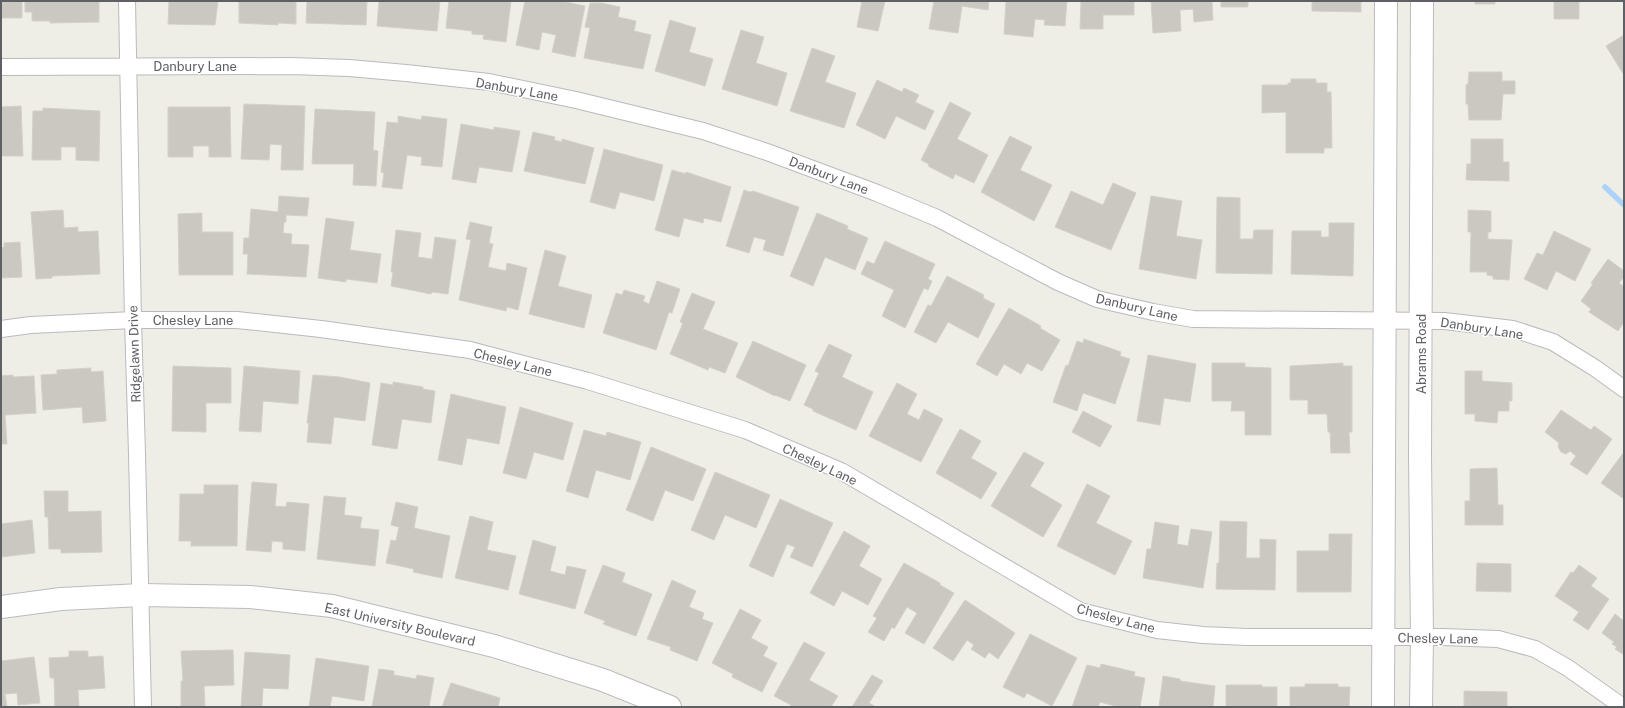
<svg xmlns="http://www.w3.org/2000/svg" width="1625" height="708" viewBox="0 0 1625 708" font-family="'Public Sans',sans-serif">
<rect width="100%" height="100%" fill="#efeee6"/>
<g fill="none" stroke-linecap="round" stroke-linejoin="round">
<path stroke="#abd2fa" stroke-width="5.5" d="M1605,187L1624,205"/>
</g>
<path fill="#cbc8c2" stroke="#d3d0c5" d="M1,1H22V18H1Z
M25,1H99V22L50,23V21H32V12H25Z
M169,1H218L215,25L168,24Z
M239,1H296V24L278,23V25L239,23Z
M307,1H367L366,25L306,23Z
M379,1H440L437,31L377,26Z
M449,1H511L506,42L483,39L484,35L472,34V31L446,28Z
M525,1H561L585,6L575,57L552,52L556,35L542,32L539,50L516,45Z
M862,1H885L878,31L857,27Z
M934,1H989L988,10L962,6L958,33L929,29Z
M1006,1H1067L1065,26L1044,25L1045,20L1035,19L1033,37L1004,34Z
M1081,1H1134V15H1103V29H1080Z
M1151,1H1212L1213,20L1194,22L1193,9L1180,10L1181,31L1153,33Z
M1221,1H1248V7H1221Z
M1312,1H1361V12L1312,11Z
M1475,1H1495V4H1475Z
M1554,1H1579V19H1554Z
M590,3H601L620,7L618,17L636,21L634,31L651,35L643,69L584,58L590,28L585,27Z
M670,20L696,28L689,52L713,59L705,86L655,71Z
M741,30L764,37L756,63L787,73L777,106L722,89Z
M1624,35V75L1606,46Z
M812,48L835,56L825,82L856,93L844,128L790,111Z
M1469,72H1502V81H1515V94H1503L1501,120H1469L1468,104H1466V85L1468,84Z
M1291,79H1316V83H1327V92H1331L1332,148H1324V153H1286V112L1262,113V85H1288V83H1291Z
M877,80L902,92L904,88L919,95L915,102L934,111L925,130L896,116L885,139L856,125Z
M950,102L971,113L957,139L988,155L974,183L955,174L953,179L928,166L929,164L921,160Z
M244,104L305,106L303,170H281L282,145L270,144L269,160L241,159Z
M21,106L23,156H1V107Z
M168,107H230L231,157H209V146H193V157H168Z
M43,108L100,111L99,161L76,160V147H61V160H32L33,111H43Z
M315,109L375,112L373,150L378,151L376,186L353,185L354,164H312Z
M398,116L421,120L422,116L447,119L442,167L421,165L422,157L407,155L402,189L382,187L384,173L381,172L387,122L398,123Z
M461,124L494,130V127L520,131L512,172L479,167L476,183L452,179Z
M533,132L555,137L554,140L562,142V139L594,148L585,184L524,171Z
M1010,136L1032,147L1020,170L1052,185L1034,221L981,192Z
M1471,139H1503V162H1509V181L1466,180L1467,164H1471Z
M604,149L663,165L654,201L620,192L615,209L590,202Z
M672,170L686,174V172L731,187L721,222L704,218L703,223L684,218L679,237L655,230Z
M1113,183L1136,193L1111,250L1055,227L1071,191L1103,205Z
M744,190L750,192L753,191L799,207L783,256L763,250L766,240L754,237L749,253L726,246Z
M279,196L309,198L307,216L286,215V222H284L283,233L292,234L291,244L309,245L306,277L247,274L248,254H243L244,238H249L251,209L278,212Z
M1151,196L1182,201L1176,236L1202,240L1196,279L1139,269Z
M1217,197L1240,198V239H1253L1254,230H1273L1272,274L1216,273Z
M63,210L64,228L78,227V232L98,231L100,274L52,276V278L36,279L31,212Z
M1468,210L1491,211V232H1488V239L1512,240L1509,280L1493,279V276L1487,275V272H1470L1471,232H1468Z
M202,213V232H233V275H179L178,214Z
M817,213L848,226L847,229L868,238L855,270L825,257L813,286L790,276Z
M326,218L354,222L350,250L381,254L377,283L346,279V282L318,278Z
M470,222L492,227L489,243L493,244L488,267L506,271L507,263L527,268L518,310L507,307L506,311L459,300L471,240L466,239Z
M1329,223H1354L1353,276L1291,274L1292,231H1321V237H1329Z
M396,230L421,233L418,257L432,259L435,237L456,240L448,294L432,292L431,294L391,286L393,272H391Z
M1554,231L1591,249L1575,281L1556,271L1547,290L1524,279L1537,253L1543,255Z
M885,241L935,264L928,279L932,281L928,290L924,288L905,328L882,316L894,290L861,274L867,261L874,264Z
M20,242L22,277L1,278V248L4,247V243Z
M545,250L566,256L558,286L592,295L584,328L529,314Z
M1608,259L1624,271V277L1619,283L1624,287V322L1618,331L1589,312L1591,309L1581,301L1593,284L1591,283Z
M947,276L984,295L983,298L995,304L978,338L948,322L936,343L914,332L928,305L931,306Z
M657,281L680,289L672,313L669,312L656,350L603,333L616,293L622,295L624,290L645,296L643,301L649,304Z
M692,293L715,302L703,329L738,343L725,373L709,367L708,370L670,354L683,323L680,322Z
M1009,308L1041,326L1040,328L1060,340L1042,371L1027,363L1021,374L1004,364L997,376L976,364Z
M1084,339L1121,352L1120,356L1130,359L1115,404L1083,393L1077,411L1053,402L1066,365L1068,366L1077,341L1083,343Z
M753,341L806,365L790,401L775,395V396L736,377Z
M829,344L852,355L842,377L873,392L856,430L813,411V409L804,405L819,373L815,371Z
M1148,355L1196,364L1190,402L1164,398L1160,425L1137,421Z
M1212,363H1245V367L1271,368V435H1245V411H1231L1232,401H1212Z
M1343,363V366H1352V432H1349L1350,453H1331L1330,432H1328L1327,414H1308V400H1290V366Z
M173,366L231,368V403H206V432L172,431Z
M244,366L300,371L298,404L263,401L261,432L239,431Z
M91,368V372L103,371L106,421L83,423L82,407L43,410L41,375L57,374V370Z
M1465,371H1482V381L1512,383V401H1509V411H1498L1497,423L1475,421V414H1465Z
M13,375V377L34,376L36,413L5,415L7,444H1V376Z
M313,375L340,377L370,383L365,421L334,417L331,444L307,442L309,423H307Z
M393,382L423,387V389L435,391L431,423L402,419L397,449L372,445L381,383L393,385Z
M897,383L917,394L907,414L919,420L924,409L943,419L921,462L869,436Z
M451,394L506,407L499,444L467,438L462,465L438,460Z
M520,407L573,423L563,460L534,452L526,479L503,473Z
M1561,410L1591,430L1594,426L1612,439L1587,475L1570,464L1576,456L1570,451L1566,454L1561,452L1558,447L1559,443L1545,432Z
M1083,411L1112,426L1100,447L1072,432Z
M960,429L981,441L971,458L997,473L981,499L936,473Z
M584,430L606,436L607,432L641,442L630,480L596,470L588,498L566,491Z
M651,447L706,469L693,501L665,490L653,521L626,510Z
M1024,452L1044,463L1030,486L1062,505L1043,537L991,506Z
M1624,452V499L1601,483Z
M1497,468L1498,505H1503V525H1465V501H1470V469Z
M715,472L770,495L756,528L725,515L714,540L691,530Z
M252,482L277,484L275,506L286,507L287,502L309,504L305,551L283,549V542L272,541L271,552L246,550Z
M1087,484L1110,496L1096,523L1132,541L1115,575L1057,546Z
M204,485H238L237,546H191V541H179L180,494H204Z
M44,491H68V512L101,511L102,552L61,553V549H49L48,517H45Z
M324,496L346,498L344,515L362,517L360,528L379,530L375,566L317,559Z
M780,499L833,523L812,567L790,557L795,547L787,544L773,577L749,566Z
M396,502L418,507L414,528L450,536L442,578L413,572L414,569L386,563L391,540L396,541L399,527L391,525Z
M470,516L493,522L487,550L516,556L508,590L455,578Z
M32,520L35,553L1,557V524Z
M1220,521L1247,522L1246,558H1260V539L1276,540L1275,590L1216,589L1217,563H1219Z
M1155,522L1179,526L1177,544L1188,546L1191,529L1212,532L1203,588L1143,578L1147,549H1151Z
M844,531L870,546L859,566L882,579L868,605L842,591L834,606L810,593Z
M1329,534H1352L1351,592H1297V551H1329Z
M533,540L556,547L550,571L565,575L567,566L586,570L575,609L519,594Z
M904,563L940,583V585L954,593L924,644L905,633L917,613L907,607L894,629L892,627L884,641L868,632L877,618L873,616Z
M1477,563L1511,564V592L1476,591Z
M603,565L625,573L622,582L652,594L636,636L603,624L605,621L584,613Z
M1579,565L1597,578L1591,586L1609,599L1588,630L1573,620L1579,612L1555,596L1571,572L1573,573Z
M672,580L696,591L689,607L704,613L702,619L713,623L697,661L670,650L671,647L647,639Z
M965,600L1015,633L998,659L989,652L985,658L971,649L974,645L967,640L953,661L933,648Z
M740,609L761,620L751,638L768,647L763,656L777,663L762,692L732,677L733,674L712,663Z
M1615,614L1624,621V655L1615,649L1617,647L1612,644L1614,642L1602,633Z
M1030,634L1077,658L1052,706L1027,693L1024,698L1003,687Z
M804,642L825,653L809,680L838,696L831,707H790L791,705L774,696Z
M233,650L234,685L204,686L205,707H181V681H183L181,651Z
M69,651H88V657L103,656L105,688L78,690L79,707H55L54,678H50L49,658L69,657Z
M245,652L290,655L288,689L263,688L262,707H241Z
M34,657L40,703L18,705L17,693L5,694L7,707H1V661Z
M316,658L369,666L364,701L332,696L330,707H309Z
M1101,664L1135,672L1134,676L1145,678L1140,707H1119L1100,702L1098,707H1072L1087,665L1100,668Z
M379,669L394,671V675L416,679L417,675L434,678L429,707H372Z
M872,675L883,681L869,703L876,707H852Z
M1163,676L1180,679V681L1215,686L1213,707H1159Z
M451,683L500,698L498,707H442Z
M1305,684H1338V687H1350L1349,707H1290V687H1305Z
M1226,685H1262V687H1277V707H1226Z
M1464,691L1507,692V707H1464Z"/>
<g fill="none" stroke-linecap="round" stroke-linejoin="round">
<defs>
<path id="street" d="M127,1L133,320L137,454L143,707
M1,67L291,66L349,68L406,73L489,82L576,100L703,131L767,152L877,193L937,218L1058,282L1097,299L1153,312L1193,319L1444,321L1513,329L1553,342L1595,368L1624,389
M1,329L31,325L133,320H237L321,329L470,350L588,381L745,430L841,471L1080,611L1157,630L1203,635L1247,637H1443L1498,639L1535,649L1568,668L1623,707"/>
<path id="secondary" d="M1,607L61,599L141,595L250,597L332,606L494,646L603,680L670,707
M1383,707L1386,1
M1421,707L1422,637L1420,456L1422,1"/>
</defs>
<use href="#street" stroke="#b8babf" stroke-width="18"/>
<use href="#secondary" stroke="#b9bbc1" stroke-width="24"/>
<use href="#street" stroke="#fff" stroke-width="16"/>
<use href="#secondary" stroke="#fff" stroke-width="22"/>
</g>
<g text-anchor="middle" stroke-width="3" stroke-linejoin="round" paint-order="stroke">
<g font-size="13" fill="#5e6065" stroke="#fff">
<text x="195" y="71">Danbury Lane</text>
<text transform="translate(517 89) rotate(10)" y="5">Danbury Lane</text>
<text transform="translate(829 175) rotate(21)" y="5">Danbury Lane</text>
<text transform="translate(1137 307) rotate(13)" y="5">Danbury Lane</text>
<text x="193" y="325">Chesley Lane</text>
<text transform="translate(1482 328) rotate(9)" y="5">Danbury Lane</text>
<text transform="translate(134 354) rotate(-92)" y="5">Ridgelawn Drive</text>
<text transform="translate(1421 354) rotate(-90)" y="5">Abrams Road</text>
<text transform="translate(513 362) rotate(14)" y="5">Chesley Lane</text>
<text transform="translate(820 464) rotate(25)" y="5">Chesley Lane</text>
<text transform="translate(1116 618) rotate(15)" y="5">Chesley Lane</text>
<text transform="translate(400 624) rotate(13)" y="5">East University Boulevard</text>
<text transform="translate(1438 638) rotate(1)" y="5">Chesley Lane</text>
</g>
</g>
<rect width="1625" height="708" fill="none" stroke="#5e6065" stroke-width="4"/>
</svg>
